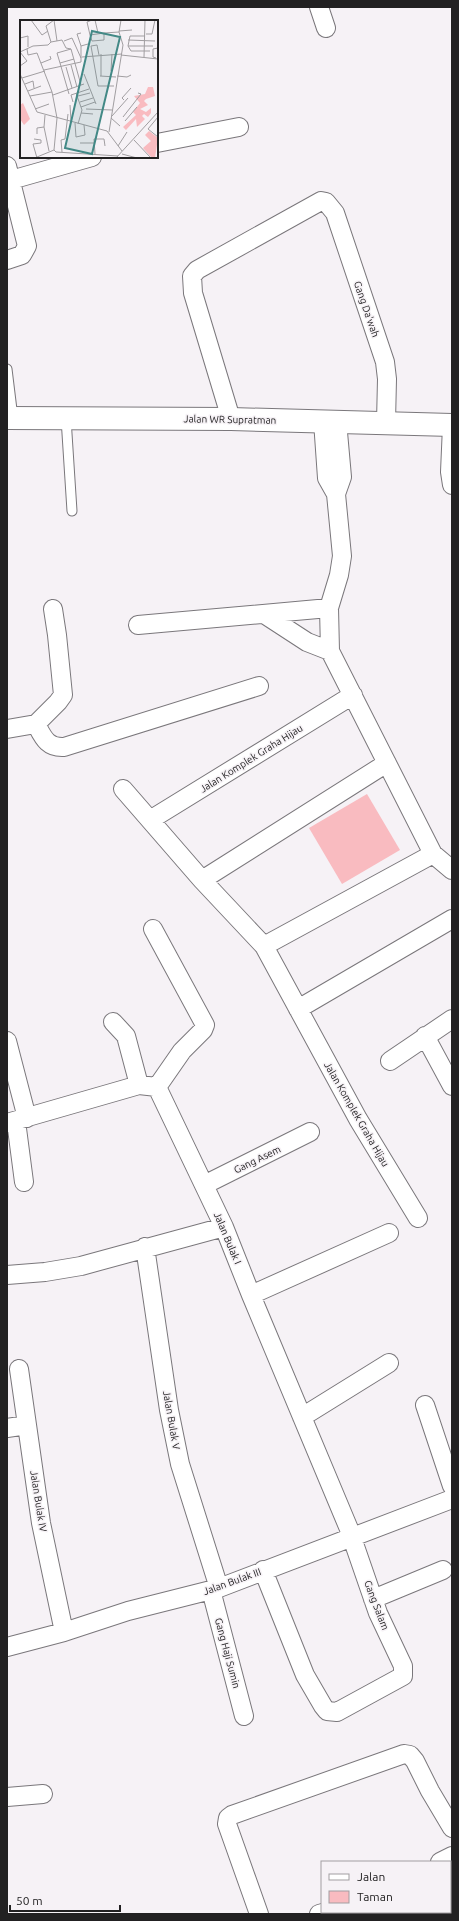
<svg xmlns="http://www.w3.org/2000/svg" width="459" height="1921" viewBox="0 0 459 1921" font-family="Ubuntu,sans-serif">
<rect width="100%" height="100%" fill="#f6f2f6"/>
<path fill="#f9bbc0" d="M367,794L400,850L342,884L309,828Z"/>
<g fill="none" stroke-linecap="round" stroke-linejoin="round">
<defs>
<path id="lane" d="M7,369L13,418
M66,418L72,511"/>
<path id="street" d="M319,7L326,28
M157,143L239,127
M7,166L27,246L22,255L7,260
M11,180L92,157
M231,419L193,293L192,276L197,270L321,201L326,202L335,213L385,362L387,379L386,422
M323,421L327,478L336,494
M337,421L342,477L336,494L342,556L339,575L329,608L330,651L433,854L452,870
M452,426L450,472L452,485
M264,614L307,642L330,651
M138,625L329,608
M36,724L58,702L63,695L57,635L53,609
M7,729L36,724C43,737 47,748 64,747L259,686
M123,789L202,880L264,946L358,1119L418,1218
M150,820L353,695
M202,880L387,763
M153,929L205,1025L203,1030L182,1051L157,1087
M264,946L433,854
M298,1009L452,919
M113,1022L126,1036L139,1085
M425,1036L452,1086
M7,1041L27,1118
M390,1061L452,1019
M16,1121L24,1182
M7,1123L139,1085L157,1087L224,1227L251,1295L349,1529L378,1613L403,1666V1676L337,1712L327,1711L323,1706L305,1675L263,1570
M204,1185L310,1132
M145,1247L169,1410L180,1464L219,1588
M7,1275L45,1272L81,1266L224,1227
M251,1295L389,1233
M19,1369L41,1523L64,1632
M425,1405L452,1486
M302,1417L389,1363
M7,1428L27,1425
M211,1590L244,1716
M373,1599L443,1570
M7,1647L64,1632L128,1611L219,1588L452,1499
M7,1797L43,1794
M440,1862L452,1856
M358,1912L359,1914
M259,1914L227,1824L228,1818L232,1815L404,1754L410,1755L415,1761L430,1791L452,1828
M319,1914L326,1912"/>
<path id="secondary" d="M7,418L231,419L452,425"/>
</defs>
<use href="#lane" stroke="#7a777b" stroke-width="11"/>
<use href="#street" stroke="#7a777b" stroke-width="20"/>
<use href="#secondary" stroke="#7a777b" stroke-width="24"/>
<use href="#lane" stroke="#fff" stroke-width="9"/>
<use href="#street" stroke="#fff" stroke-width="18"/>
<use href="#secondary" stroke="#fff" stroke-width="22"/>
</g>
<g text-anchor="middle" stroke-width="3" stroke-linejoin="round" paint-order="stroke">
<g font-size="10" fill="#222122" stroke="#f6f2f6">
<text transform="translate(367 309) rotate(71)" y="4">Gang Da'wah</text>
<text transform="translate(230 419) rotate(1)" y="4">Jalan WR Supratman</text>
<text transform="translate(251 758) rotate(-32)" y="4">Jalan Komplek Graha Hijau</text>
<text transform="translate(357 1114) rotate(60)" y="4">Jalan Komplek Graha Hijau</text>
<text transform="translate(257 1159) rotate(-26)" y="4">Gang Asem</text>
<text transform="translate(228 1238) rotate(67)" y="4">Jalan Bulak I</text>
<text transform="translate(172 1420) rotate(80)" y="4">Jalan Bulak V</text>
<text transform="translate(39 1501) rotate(81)" y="4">Jalan Bulak IV</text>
<text transform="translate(232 1581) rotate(-20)" y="4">Jalan Bulak III</text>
<text transform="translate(377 1605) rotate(69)" y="4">Gang Salam</text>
<text transform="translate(228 1653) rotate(75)" y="4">Gang Haji Sumin</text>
</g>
</g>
<g transform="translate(20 20)">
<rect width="138" height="138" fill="#f6f2f6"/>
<path d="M128,67H133L135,76L126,79L124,81L128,85L120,89L126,92L131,88V93L128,97L124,94L122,96L125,99L117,107L116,99L106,110L103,107L116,95L113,92L120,83L114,76L125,74ZM3,83L10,99L4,105L0,99V85ZM129,111L138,118L135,138H132L123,128L131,121L125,115Z" fill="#f9bbc0"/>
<path fill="none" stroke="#a19ea1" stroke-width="1" d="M11,0L22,15L28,11M34,0L37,21M75,0L78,13M99,11L112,10M61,13L57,14L61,26L68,24M84,13L99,12M126,14H132L135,0M70,15L84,13V20L72,21L70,15L67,2L72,0M125,16H110L108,26L111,31H130M0,18L8,16V27M108,20L135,21M44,21L52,18L61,38M31,22L42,20L46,28L51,29L61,65M31,22L26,6L34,0M108,26H133M7,29L8,35L17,33L32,72L37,98L34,130M0,32L13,26L28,25L31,22M79,35L77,25L71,26L78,66H94M101,35L138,39M62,37L102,34M124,37L125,0M136,38L133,37V29L138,28M21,43L31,39L30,36M40,43L37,33L51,29M51,45L57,67M0,46L7,41L0,32M46,47L52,68M24,50L61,42V26M91,51L92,34M0,54L17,92L87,111L102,131M64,54L76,84M80,56L96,57M81,56V34M97,56L107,57L111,55M2,58L25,51M5,64L13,61L14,68M8,71L21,66M56,73L62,90L58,104M49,74L40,43L54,39M33,75L64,64M10,76L32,72M58,76L70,73M104,80L102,78L111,68M53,82L51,75L69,69M60,82L73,78M50,85L51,101M61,87L75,82M15,89L29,84M66,89L92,90M61,93L73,94M25,95L24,107L29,131M92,96L108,78M103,97L121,74L118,73M138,97L128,109L138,117M91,98L100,106M105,101L117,87M55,103L56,117L65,115L64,105M89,112L103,25L99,12L101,0M17,114V108L24,107M14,119L21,120V123L13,124L17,138M114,120L131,138M60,123H74M98,126L107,112M42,132L41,120L45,119L48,94M75,134L74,119H84L85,126M102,134L117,138M17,137L34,130L36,132L98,136M96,138L138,92"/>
<path fill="#428986" fill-opacity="0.15" stroke="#428986" stroke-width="2" d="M72,11L100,17L72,134L45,128Z"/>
<rect width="138" height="138" fill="none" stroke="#222122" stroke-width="2"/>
</g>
<rect width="459" height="1921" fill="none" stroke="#222122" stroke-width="16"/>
<rect x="321" y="1861" width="130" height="52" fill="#f6f2f6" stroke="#a19ea1"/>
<rect x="329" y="1874" width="20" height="6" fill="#ffffff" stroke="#a19ea1"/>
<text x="357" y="1881" font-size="12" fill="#222122">Jalan</text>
<rect x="329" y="1891" width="20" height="12" fill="#f9bbc0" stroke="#a19ea1"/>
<text x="357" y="1901" font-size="12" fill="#222122">Taman</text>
<path d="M10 1905v6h110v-6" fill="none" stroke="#222122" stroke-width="2"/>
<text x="16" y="1905" font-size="12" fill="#222122" stroke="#f6f2f6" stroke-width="3" paint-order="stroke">50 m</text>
</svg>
